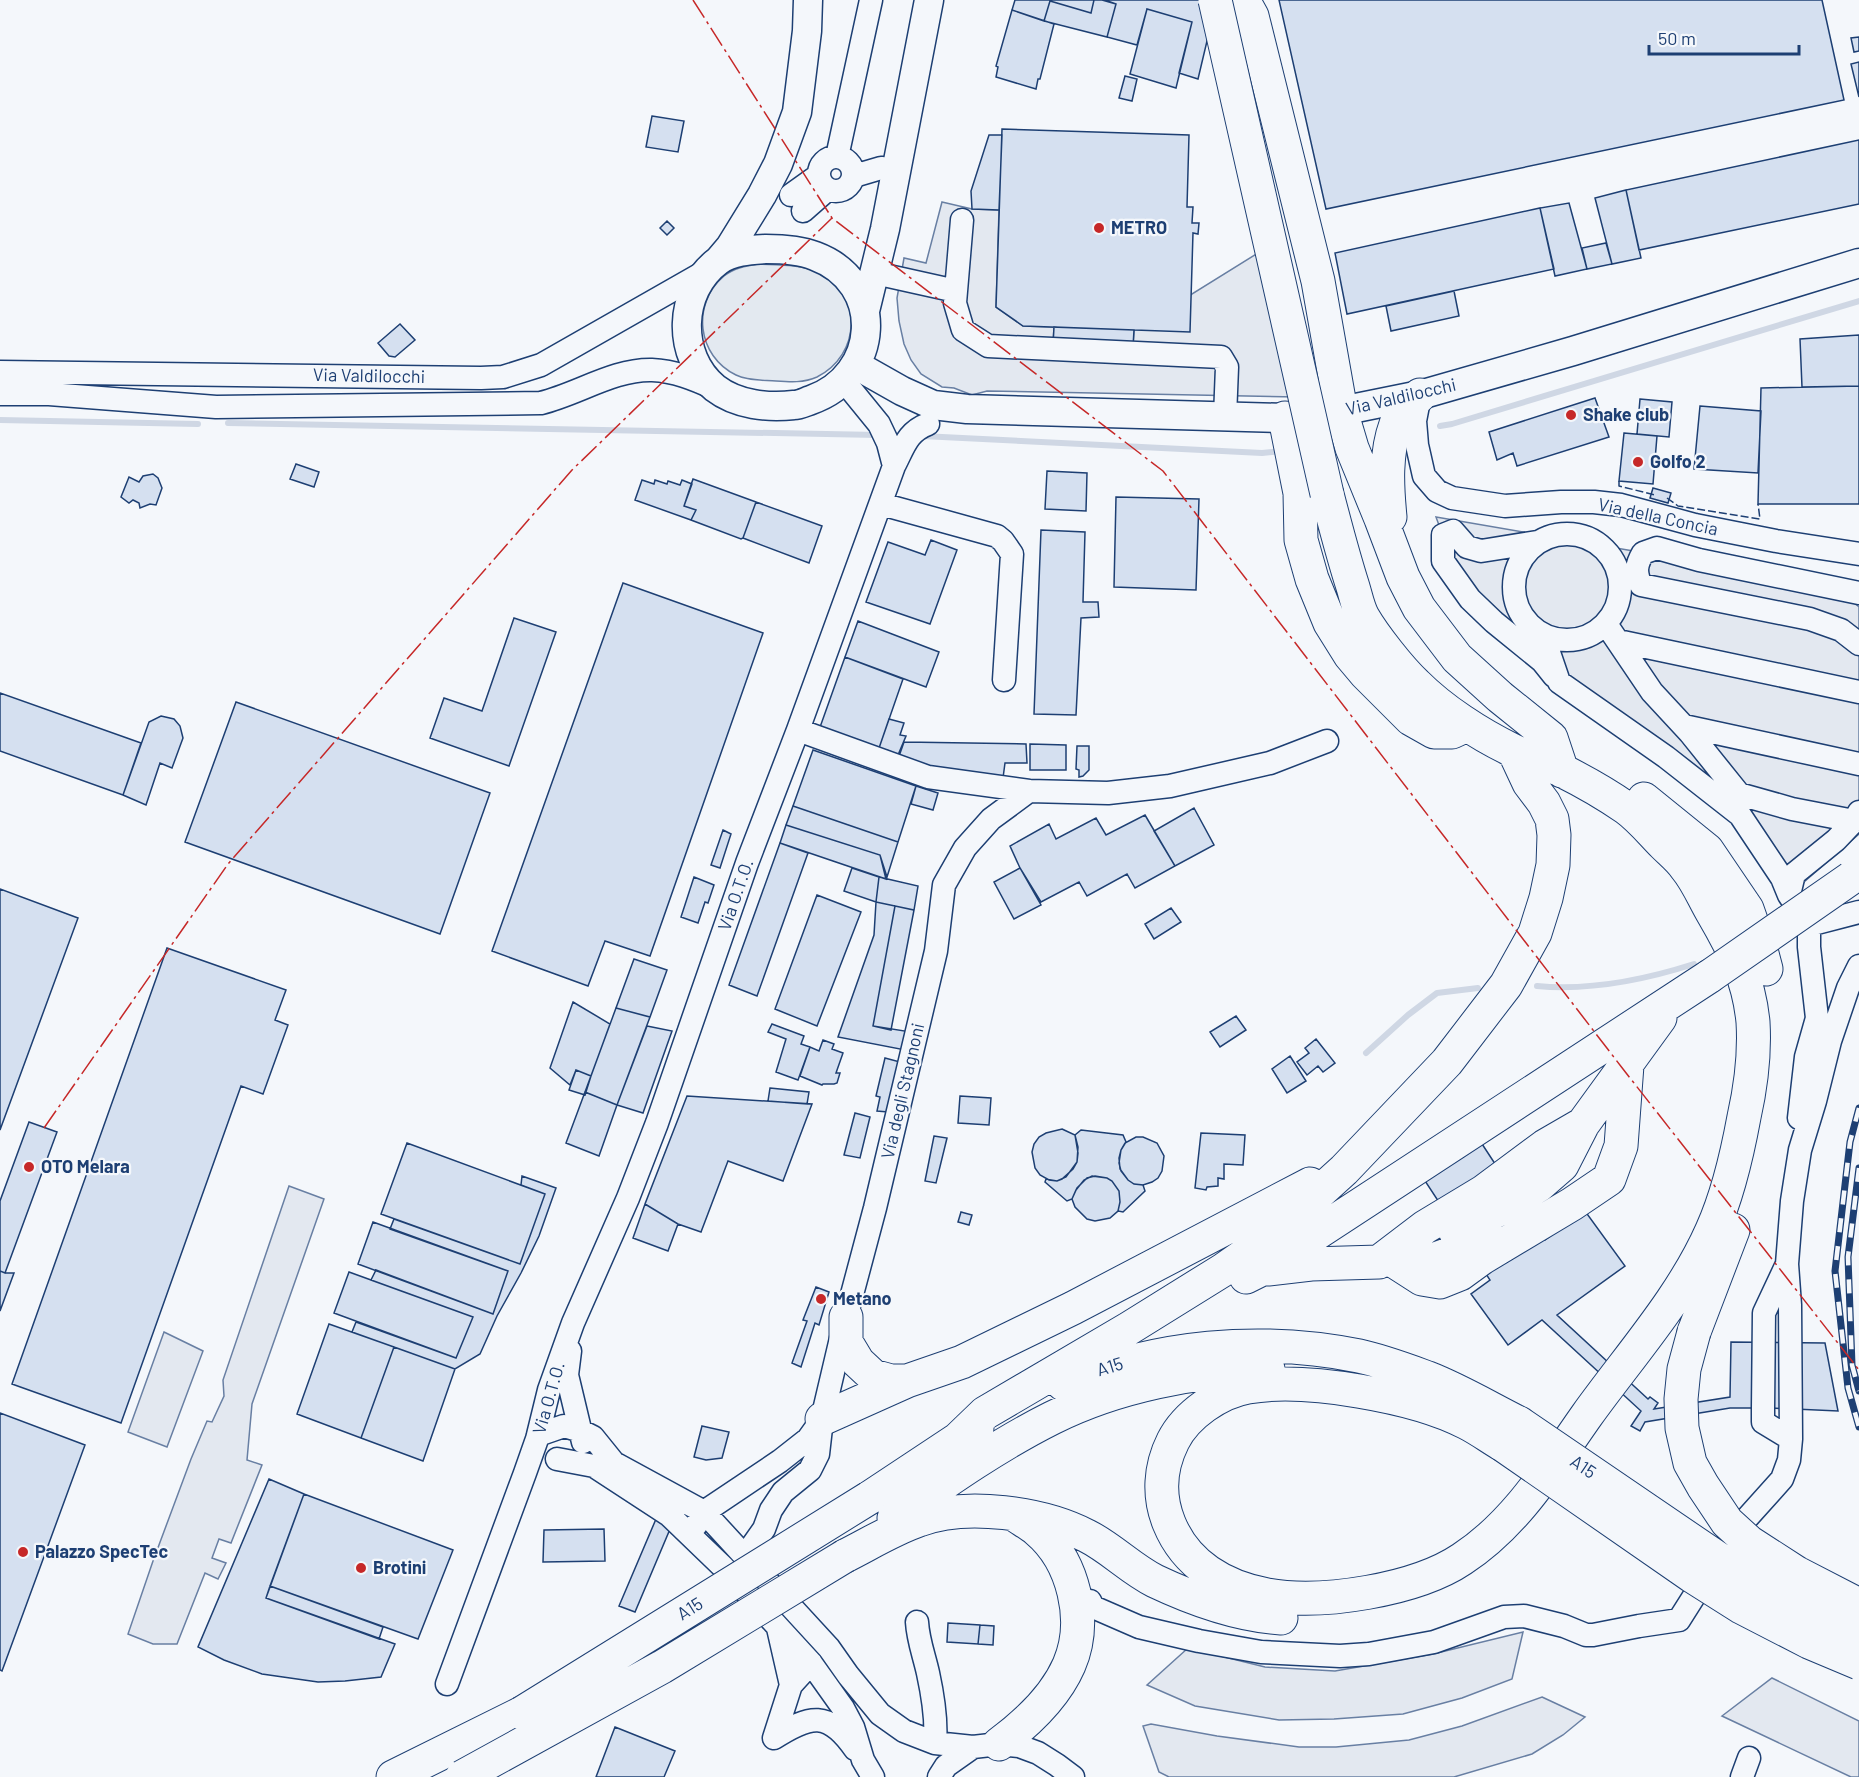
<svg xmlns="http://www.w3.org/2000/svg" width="1859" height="1777" viewBox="0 0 1859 1777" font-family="Barlow,sans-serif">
<rect width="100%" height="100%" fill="#f4f7fb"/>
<path fill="#e3e9f0" stroke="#687fa3" stroke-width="1.5" d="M758,264C777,265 800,264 817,272C864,294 861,355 817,377C804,383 790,382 776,381C763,380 748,381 736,375C697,356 691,304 724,276C734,268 746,266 758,264Z"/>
<path fill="#e3e8f0" stroke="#687fa3" stroke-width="1.5" d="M942,202L972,209L999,210L996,307L1023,326L1054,327L1053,344L1133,347L1134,330L1266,248L1297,397L987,391L972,395L954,388L942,387L921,374L911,360L904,344L899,321L897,298L904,258L926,263Z
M1436,517L1651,554L1851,600L1859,607V834L1789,895L1740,815L1464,594Z
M289,1186L324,1199L252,1404L247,1460L262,1465L231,1543L219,1539L212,1558L226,1563L218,1579L205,1573L177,1644H153L128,1634L153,1561L191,1459L207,1421L212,1422L224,1396L223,1380Z
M164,1332L203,1351L167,1447L128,1432Z
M1523,1632L1512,1679L1462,1698L1403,1714L1334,1719L1279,1720L1195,1706L1147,1685L1188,1648L1265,1667L1335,1671L1433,1654Z
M1772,1678L1859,1721V1777H1851L1722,1716Z
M1542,1697L1585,1717L1563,1735L1532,1754L1454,1777H1169L1159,1772L1143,1726L1151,1724L1217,1736L1299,1747H1336L1409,1740L1462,1726Z"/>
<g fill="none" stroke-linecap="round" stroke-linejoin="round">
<path stroke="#cfd7e4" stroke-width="6" d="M0,420L198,424
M228,423L878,435
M1440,426L1452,424L1859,301
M922,436L1262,453L1281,451
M1537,986C1590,991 1644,980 1694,964
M1366,1053L1408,1015L1437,993L1478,988"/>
</g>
<path fill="#d5e0f0" stroke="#1d3f73" stroke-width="1.5" d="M1015,0H1094L1091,13L1050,1L1044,21L1012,10Z
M1094,0H1102L1116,4L1107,37L1044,21L1050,1L1091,13Z
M1207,0L1216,3L1198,79L1179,73L1192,22L1147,9L1137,45L1107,37L1116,4L1105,0Z
M1279,0H1822L1844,100L1326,209Z
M1147,9L1192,22L1176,88L1130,74Z
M1012,10L1054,24L1040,79H1038L1036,89L996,77L998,67L996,66Z
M1859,37V51L1854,52L1851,38Z
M1859,62V97L1851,64Z
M1125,76L1137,79L1132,101L1119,98Z
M652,116L684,121L678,152L646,147Z
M1002,129L1189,135L1187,207H1193L1192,223H1199L1198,234L1193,233L1190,332L1023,326L996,307Z
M989,135H1002L999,210L972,209L971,191Z
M1859,140V204L1639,250L1626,190Z
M1626,190L1641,258L1612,264L1595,198Z
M1569,203L1587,269L1555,276L1540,208Z
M1540,208L1554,269L1347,314L1335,253Z
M667,221L674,228L667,235L660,228Z
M1606,243L1612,264L1587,269L1582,248Z
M1454,291L1459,316L1391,331L1386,306Z
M400,324L415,340L395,357L389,356L378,343Z
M1054,327L1134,330L1133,347L1053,345Z
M1859,335V386L1802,387L1800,339Z
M1859,386V504H1758L1761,388Z
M1595,398L1609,437L1517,466L1513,453L1497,460L1489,432Z
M1640,399L1672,402L1669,437L1637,434Z
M1700,406L1761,411L1758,473L1694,469Z
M1624,433L1657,436L1653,484L1619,481Z
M296,464L319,472L314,487L290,479Z
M1047,471L1087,473L1086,511L1045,509Z
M153,474L158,478L162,488L156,505L150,504L140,508L139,503L133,500L129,503L121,497L129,477L139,482L143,476Z
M693,479L756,502L743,538L741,539L691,520L696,510L684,506Z
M642,480L654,484L655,480L667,484L668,481L680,485L682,480L692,484L684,506L696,510L691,520L635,500Z
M1653,488L1671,493L1668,503L1650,498Z
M1116,497L1199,499L1196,590L1114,587Z
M756,502L822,526L809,563L743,538Z
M1041,530L1085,532L1083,602H1098L1099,617L1081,618L1076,715L1034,714Z
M931,540L957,550L930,624L866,602L888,542L925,555Z
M623,583L763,633L650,956L605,941L588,986L492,951Z
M514,618L556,632L509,766L430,738L444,698L482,711Z
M858,621L939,652L926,687L845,657Z
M845,657L903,679L878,751L819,730Z
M0,693L141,743L123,795L0,751Z
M236,702L490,793L440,934L185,842Z
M161,716L174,719L180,726L183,738L172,768L160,763L146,805L123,795L149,722Z
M889,719L904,723L900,735L906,736L898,755L887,750L886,754L878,751Z
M904,742L1026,744L1027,763H1005L1003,778L897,762Z
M1030,744L1066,745V770H1030Z
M1077,746H1089V770L1083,776L1079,777V770L1076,769Z
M813,750L916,786L898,842L793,806Z
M916,786L938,793L933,810L911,804Z
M793,806L898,842L887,877L880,855L786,825Z
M1194,808L1214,845L1175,866L1154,831Z
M1145,815L1175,866L1135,888L1127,874L1087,896L1079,882L1041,902L1020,868L1010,846L1049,824L1056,839L1096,818L1106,835Z
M786,825L880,855L886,879L780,843Z
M723,830L731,834L720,868L711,865Z
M780,843L808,853L757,996L729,985Z
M852,868L879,877L876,902L844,891Z
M1020,868L1041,905L1014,919L994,882Z
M694,877L714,885L708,903L705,902L698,923L681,917Z
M879,877L918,886L914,910L876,902Z
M0,889L78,918L0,1130Z
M817,895L861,912L817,1026L775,1009Z
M876,902L895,906L873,1026L911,1032L905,1050L838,1037L874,935Z
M895,906L914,910L891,1030L873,1026Z
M1171,908L1181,922L1154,939L1145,924Z
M167,948L286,990L275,1020L288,1025L263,1094L241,1086L121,1423L12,1384Z
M634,959L667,970L650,1017L616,1008Z
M573,1002L610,1024L591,1076L576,1070L570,1085L550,1068Z
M616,1008L650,1017L617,1105L585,1092Z
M1236,1016L1246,1030L1220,1047L1210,1032Z
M772,1024L804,1036L801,1044L810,1047L798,1080L776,1072L786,1039L768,1032Z
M647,1026L672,1031L643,1113L617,1105Z
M1316,1039L1335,1063L1323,1072L1318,1066L1307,1075L1297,1062L1309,1053L1305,1048Z
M823,1040L834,1044L832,1049L843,1053L836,1073H840L837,1083L834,1084H823L822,1085L800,1076L810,1047L819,1051Z
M1290,1056L1306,1081L1287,1093L1272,1069Z
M885,1058L900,1062L888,1112L877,1111L880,1097L876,1096Z
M576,1070L591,1076L585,1095L569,1090Z
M770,1088L809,1092L807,1104L768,1101Z
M585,1092L617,1105L599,1156L566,1143Z
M687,1096L812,1104L783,1181L728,1161L701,1232L678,1224L645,1204Z
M960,1096L991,1098L989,1125L958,1123Z
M855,1113L870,1117L860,1158L844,1155Z
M1467,1121L1545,1240L1585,1211L1625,1266L1557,1315L1648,1399L1650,1397L1658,1403L1654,1409L1730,1397L1731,1342L1825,1343L1838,1411L1771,1408H1730L1645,1422L1640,1431L1631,1426L1641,1411L1542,1320L1508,1345L1471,1294L1490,1280L1410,1158Z
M29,1122L57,1132L5,1273L0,1271V1201Z
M1062,1129L1075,1135L1078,1147L1077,1162L1066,1177L1057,1181L1049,1180L1040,1175L1035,1168L1032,1152L1034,1144L1039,1137L1046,1133Z
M1081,1130L1123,1135L1126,1142L1121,1150L1119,1158L1120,1169L1128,1180L1134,1184L1143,1185L1145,1191L1123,1212L1118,1211L1120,1202L1119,1191L1112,1181L1107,1178L1095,1176L1087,1178L1077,1188L1072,1199L1067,1201L1045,1182L1046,1179L1057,1181L1062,1179L1073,1169L1077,1162L1078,1153L1075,1135Z
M1201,1133L1245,1135L1243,1165L1224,1164V1179L1218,1178V1186L1207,1187L1206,1190L1195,1188Z
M934,1136L947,1138L936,1183L925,1181Z
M1136,1137H1143L1157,1143L1164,1156L1162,1171L1158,1178L1152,1182L1143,1185L1134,1184L1128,1180L1121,1171L1119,1163L1121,1150L1125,1143Z
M407,1143L545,1194L520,1264L381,1214Z
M522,1176L556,1188L539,1236L521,1273L497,1316L480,1354L455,1369L352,1332L356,1322L456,1358L473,1317L371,1280L376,1270L493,1314L508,1271L390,1229L394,1219L520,1264L545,1194L521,1185Z
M1092,1176L1107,1178L1112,1181L1119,1191L1120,1202L1118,1211L1110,1218L1095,1221L1087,1219L1075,1207L1072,1199L1076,1190L1084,1180Z
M645,1204L678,1224L668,1251L633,1238Z
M961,1212L972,1215L969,1225L958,1222Z
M373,1222L508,1271L493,1314L358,1264Z
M0,1271L5,1273H14L0,1311Z
M349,1272L473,1317L456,1358L334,1313Z
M816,1287L829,1292L819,1325L815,1323L801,1367L792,1363L807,1321L803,1320Z
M329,1324L394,1347L361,1438L297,1414Z
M394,1347L455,1369L423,1461L361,1438Z
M0,1413L85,1445L2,1671L0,1670Z
M702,1426L729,1432L722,1458L706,1460L694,1457Z
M269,1479L304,1494L266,1598L395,1644L381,1677L345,1681L318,1682L262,1674L224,1660L198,1647Z
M304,1494L453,1550L418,1639L270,1586Z
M656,1519L673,1522L635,1612L619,1606Z
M604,1529L605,1561L543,1562L544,1530Z
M270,1586L383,1627L379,1639L266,1598Z
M948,1623L980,1625L978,1644L947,1642Z
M980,1625L994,1626L993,1645L978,1644Z
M615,1727L675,1751L664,1777H596Z"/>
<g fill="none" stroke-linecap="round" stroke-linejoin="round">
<defs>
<path id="minor" d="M819 174a17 17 0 1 1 34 0a17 17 0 1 1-34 0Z
M837,157L871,0
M854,176L881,168L896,170
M791,195L819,175
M803,211L828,189
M962,220L955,303L963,330L988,346L1221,357L1227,367L1225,417
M875,273L956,291
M0,372L481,378L503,377L541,365L706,271
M844,381L879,424L888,443L894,466
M0,394H49L216,407L541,403C578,394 614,369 652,370C675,371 694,379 714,388
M1420,395L1415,421L1417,445L1424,476L1437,491L1452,498L1505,506L1561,502H1594L1621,505L1695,525L1776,541L1859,554
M881,504L997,536L1003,541L1012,554L1004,680
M1514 587a53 53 0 1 1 106 0a53 53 0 1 1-106 0Z
M1537,542L1481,551L1467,547L1453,531L1443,535V561L1470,599L1494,622L1542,661L1554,676
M1859,593L1699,560L1657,548L1643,553C1636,565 1635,572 1641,585L1810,619L1841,630L1859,644
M1606,624L1652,692L1690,733L1739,794L1792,809L1854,821
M1543,635L1559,682L1666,757L1740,815L1782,878L1789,895
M1618,641L1859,692
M1684,726L1859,764
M798,730L928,777L1029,791L1108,793L1170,786L1270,763L1327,741
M1809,925L1859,912
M1799,1118L1806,1057L1817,1018L1809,947V925L1789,895L1794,874L1836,840L1854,821L1859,812
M570,1351L567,1375L583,1442
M538,1435L564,1426L581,1431L593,1437L614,1463L704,1512L829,1648L848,1675L880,1714L904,1731L935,1743L973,1747L999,1744L1019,1746L1038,1753L1057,1765L1073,1777
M1791,1439L1790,1305L1787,1264L1792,1201L1800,1150L1815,1101L1830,1041L1848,988L1859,966
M557,1459L594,1466L669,1515L723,1567L811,1663L843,1708L853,1727L863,1760L873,1777
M696,1525L704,1512L780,1461L808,1439L821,1421
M1729,1543L1747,1518L1782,1479L1789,1460L1791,1439L1763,1422V1408L1764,1313L1787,1264
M745,1556L764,1529L771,1510L783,1492L810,1470L818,1454L822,1419L846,1317L875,1208L936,951L944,885L965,848L991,819L1029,791
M1090,1601L1093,1607L1139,1627L1199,1641L1261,1652L1340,1656L1369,1654L1434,1642L1504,1617L1524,1616L1564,1626L1586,1635H1593L1639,1626L1679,1620L1710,1571
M917,1622C918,1640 924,1655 928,1673C933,1696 937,1719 935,1743
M778,1628L791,1685
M447,1684L525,1473L537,1439L549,1390L573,1323L628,1198L657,1123L747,863L798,730L894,466C904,447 907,432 928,424
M774,1738C810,1715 828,1710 855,1749
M774,1738L791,1685L811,1663
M939,1777L946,1766L973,1747
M1742,1777L1749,1758"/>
<path id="major" d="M766,249C783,249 800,250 815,256C887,283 880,376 811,400C805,402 800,405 794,405C768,408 737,405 715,388C676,356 678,291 718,261C731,251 750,250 766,249Z
M719,260L730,247L762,195L778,164L797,112L807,31L808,0
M865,311L885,229L929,0
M856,365L902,391L933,405L967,409L1285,418L1341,411L1420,395L1573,351L1859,263"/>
<path id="highway" d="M1243,0L1252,16L1318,281L1341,411L1352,448L1381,519L1403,577L1419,608L1457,658L1500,697L1551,738L1562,771
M1285,418L1300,493L1301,540L1312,579L1330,623L1350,655L1366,674L1411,719L1434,732H1452L1467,725
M1327,494C1335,525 1343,556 1353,587C1356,597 1358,608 1363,617C1374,636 1400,669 1416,684C1442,710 1479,734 1512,750C1528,758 1545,763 1561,770C1583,781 1606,794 1626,808C1640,818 1652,833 1664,845C1671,852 1680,859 1686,868C1697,881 1704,899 1713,914C1734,950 1749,980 1753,1022C1755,1055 1751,1086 1744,1117C1737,1155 1728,1195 1712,1230C1682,1298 1630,1355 1587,1415C1551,1466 1516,1524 1462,1559C1416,1590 1321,1605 1267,1595C1224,1587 1186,1565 1169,1523C1158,1496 1160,1467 1173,1441C1186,1415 1219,1392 1248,1387C1305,1377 1415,1396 1467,1423C1479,1429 1491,1438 1503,1445
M1390,517C1387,486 1385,454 1396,424C1401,413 1411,404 1420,395
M1644,799L1707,850L1747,909L1760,946L1766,969
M1456,1233L1512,1202L1539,1185L1562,1165L1583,1124
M1394,1261L1422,1279L1440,1282L1460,1274L1482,1258L1572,1204L1609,1179L1621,1146L1627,1065
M1394,1261L1421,1264L1455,1252L1487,1233
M1268,1269L1311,1264L1379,1262L1425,1227L1483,1192L1545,1146L1583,1124L1660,1018
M1246,1277L1262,1269L1710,976
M846,1317V1342L858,1362L873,1376L891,1381H907
M1694,1332L1733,1230
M1063,1384C1157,1346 1259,1336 1359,1356C1382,1361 1406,1370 1428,1378C1459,1390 1489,1408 1519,1423
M822,1419L907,1381L962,1362L1073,1308L1310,1184
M958,1439L985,1413L1128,1329L1223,1270L1269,1238L1344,1170L1447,1062L1506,985L1535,933L1546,898L1553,865L1554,835L1552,819L1544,803L1529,783L1514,751
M869,1498L958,1439L977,1428
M894,1518C944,1483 996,1446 1052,1418C1116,1386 1196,1370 1268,1369
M845,1556C869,1544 893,1529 919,1520C966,1502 1043,1513 1087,1536C1111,1548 1131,1569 1155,1581C1195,1600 1237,1615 1281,1618
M999,1744C1026,1724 1055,1697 1069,1665C1088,1621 1074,1561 1037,1530C1031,1525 1024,1521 1018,1517
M393,1777L522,1713"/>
</defs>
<use href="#minor" stroke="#1d3f73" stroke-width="25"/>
<use href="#major" stroke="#1d3f73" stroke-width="31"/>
<use href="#highway" stroke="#1d3f73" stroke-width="35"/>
<use href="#minor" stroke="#f4f7fb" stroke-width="22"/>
<use href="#major" stroke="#f4f7fb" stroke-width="28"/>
<use href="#highway" stroke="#f4f7fb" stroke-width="33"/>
<defs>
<path id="rail" d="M1859,1108L1850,1142L1835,1271L1848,1388L1859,1427
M1859,1168L1848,1257L1852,1365L1859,1391"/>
</defs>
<use href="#rail" stroke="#1d3f73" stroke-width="7"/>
<use href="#rail" stroke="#f4f7fb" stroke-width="4.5" stroke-dasharray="14" stroke-linecap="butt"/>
<defs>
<path id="highway-bridge" d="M1215,0L1327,494
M1710,976L1851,878
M1694,1332L1684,1369L1681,1399L1682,1428L1690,1463L1703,1486L1727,1522L1749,1542L1797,1573L1859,1605
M1519,1423L1729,1566L1799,1607L1859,1634
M1503,1445L1692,1576L1741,1607L1809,1642L1859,1663
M522,1713L869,1498
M462,1777L662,1667L845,1556"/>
</defs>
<use href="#highway-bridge" stroke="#1d3f73" stroke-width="35" stroke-linecap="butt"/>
<use href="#highway-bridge" stroke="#f4f7fb" stroke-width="33"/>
<path stroke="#1d3f73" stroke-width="1.5" stroke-dasharray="8 3" stroke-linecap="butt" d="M1619,481V486L1655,495
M1667,498L1678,506L1760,519L1758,504"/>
<path stroke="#c62828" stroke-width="1.5" stroke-dasharray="21 4.5 3 4.5" stroke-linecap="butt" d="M693,0L832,218L1163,471L1623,1069L1859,1370
M44,1128L228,864L572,470L832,218"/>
</g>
<g fill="#c62828" stroke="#f4f7fb" stroke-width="2">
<circle cx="1099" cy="228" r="6"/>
<circle cx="1571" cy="415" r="6"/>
<circle cx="1638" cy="462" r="6"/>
<circle cx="29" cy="1167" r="6"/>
<circle cx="821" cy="1299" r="6"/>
<circle cx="23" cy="1552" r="6"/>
<circle cx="361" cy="1568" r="6"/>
</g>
<g text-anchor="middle" stroke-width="4.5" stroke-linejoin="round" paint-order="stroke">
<g font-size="18" font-weight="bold" fill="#1d3f73" stroke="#f4f7fb" text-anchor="start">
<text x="1111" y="234">METRO</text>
<text x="1583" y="421">Shake club</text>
<text x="1650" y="468">Golfo 2</text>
<text x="41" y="1173">OTO Melara</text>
<text x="833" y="1305">Metano</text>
<text x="35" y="1558">Palazzo SpecTec</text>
<text x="373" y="1574">Brotini</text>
</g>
<g font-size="18" fill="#1d3f73" stroke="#f4f7fb">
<text transform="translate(369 376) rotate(1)" y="6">Via Valdilocchi</text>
<text transform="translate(1401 397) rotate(-13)" y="6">Via Valdilocchi</text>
<text transform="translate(1658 517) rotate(12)" y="6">Via della Concia</text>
<text transform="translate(736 895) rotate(-71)" y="6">Via O.T.O.</text>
<text transform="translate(903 1091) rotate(-77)" y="6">Via degli Stagnoni</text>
<text transform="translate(1110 1367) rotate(-17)" y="6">A15</text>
<text transform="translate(549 1398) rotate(-74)" y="6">Via O.T.O.</text>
<text transform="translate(1583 1467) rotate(34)" y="6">A15</text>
<text transform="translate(690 1609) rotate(-32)" y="6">A15</text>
</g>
</g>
<path d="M1649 45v9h150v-9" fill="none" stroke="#1d3f73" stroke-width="3"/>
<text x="1658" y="45" font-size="18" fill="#1d3f73" stroke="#f4f7fb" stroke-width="4.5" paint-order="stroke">50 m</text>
</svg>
